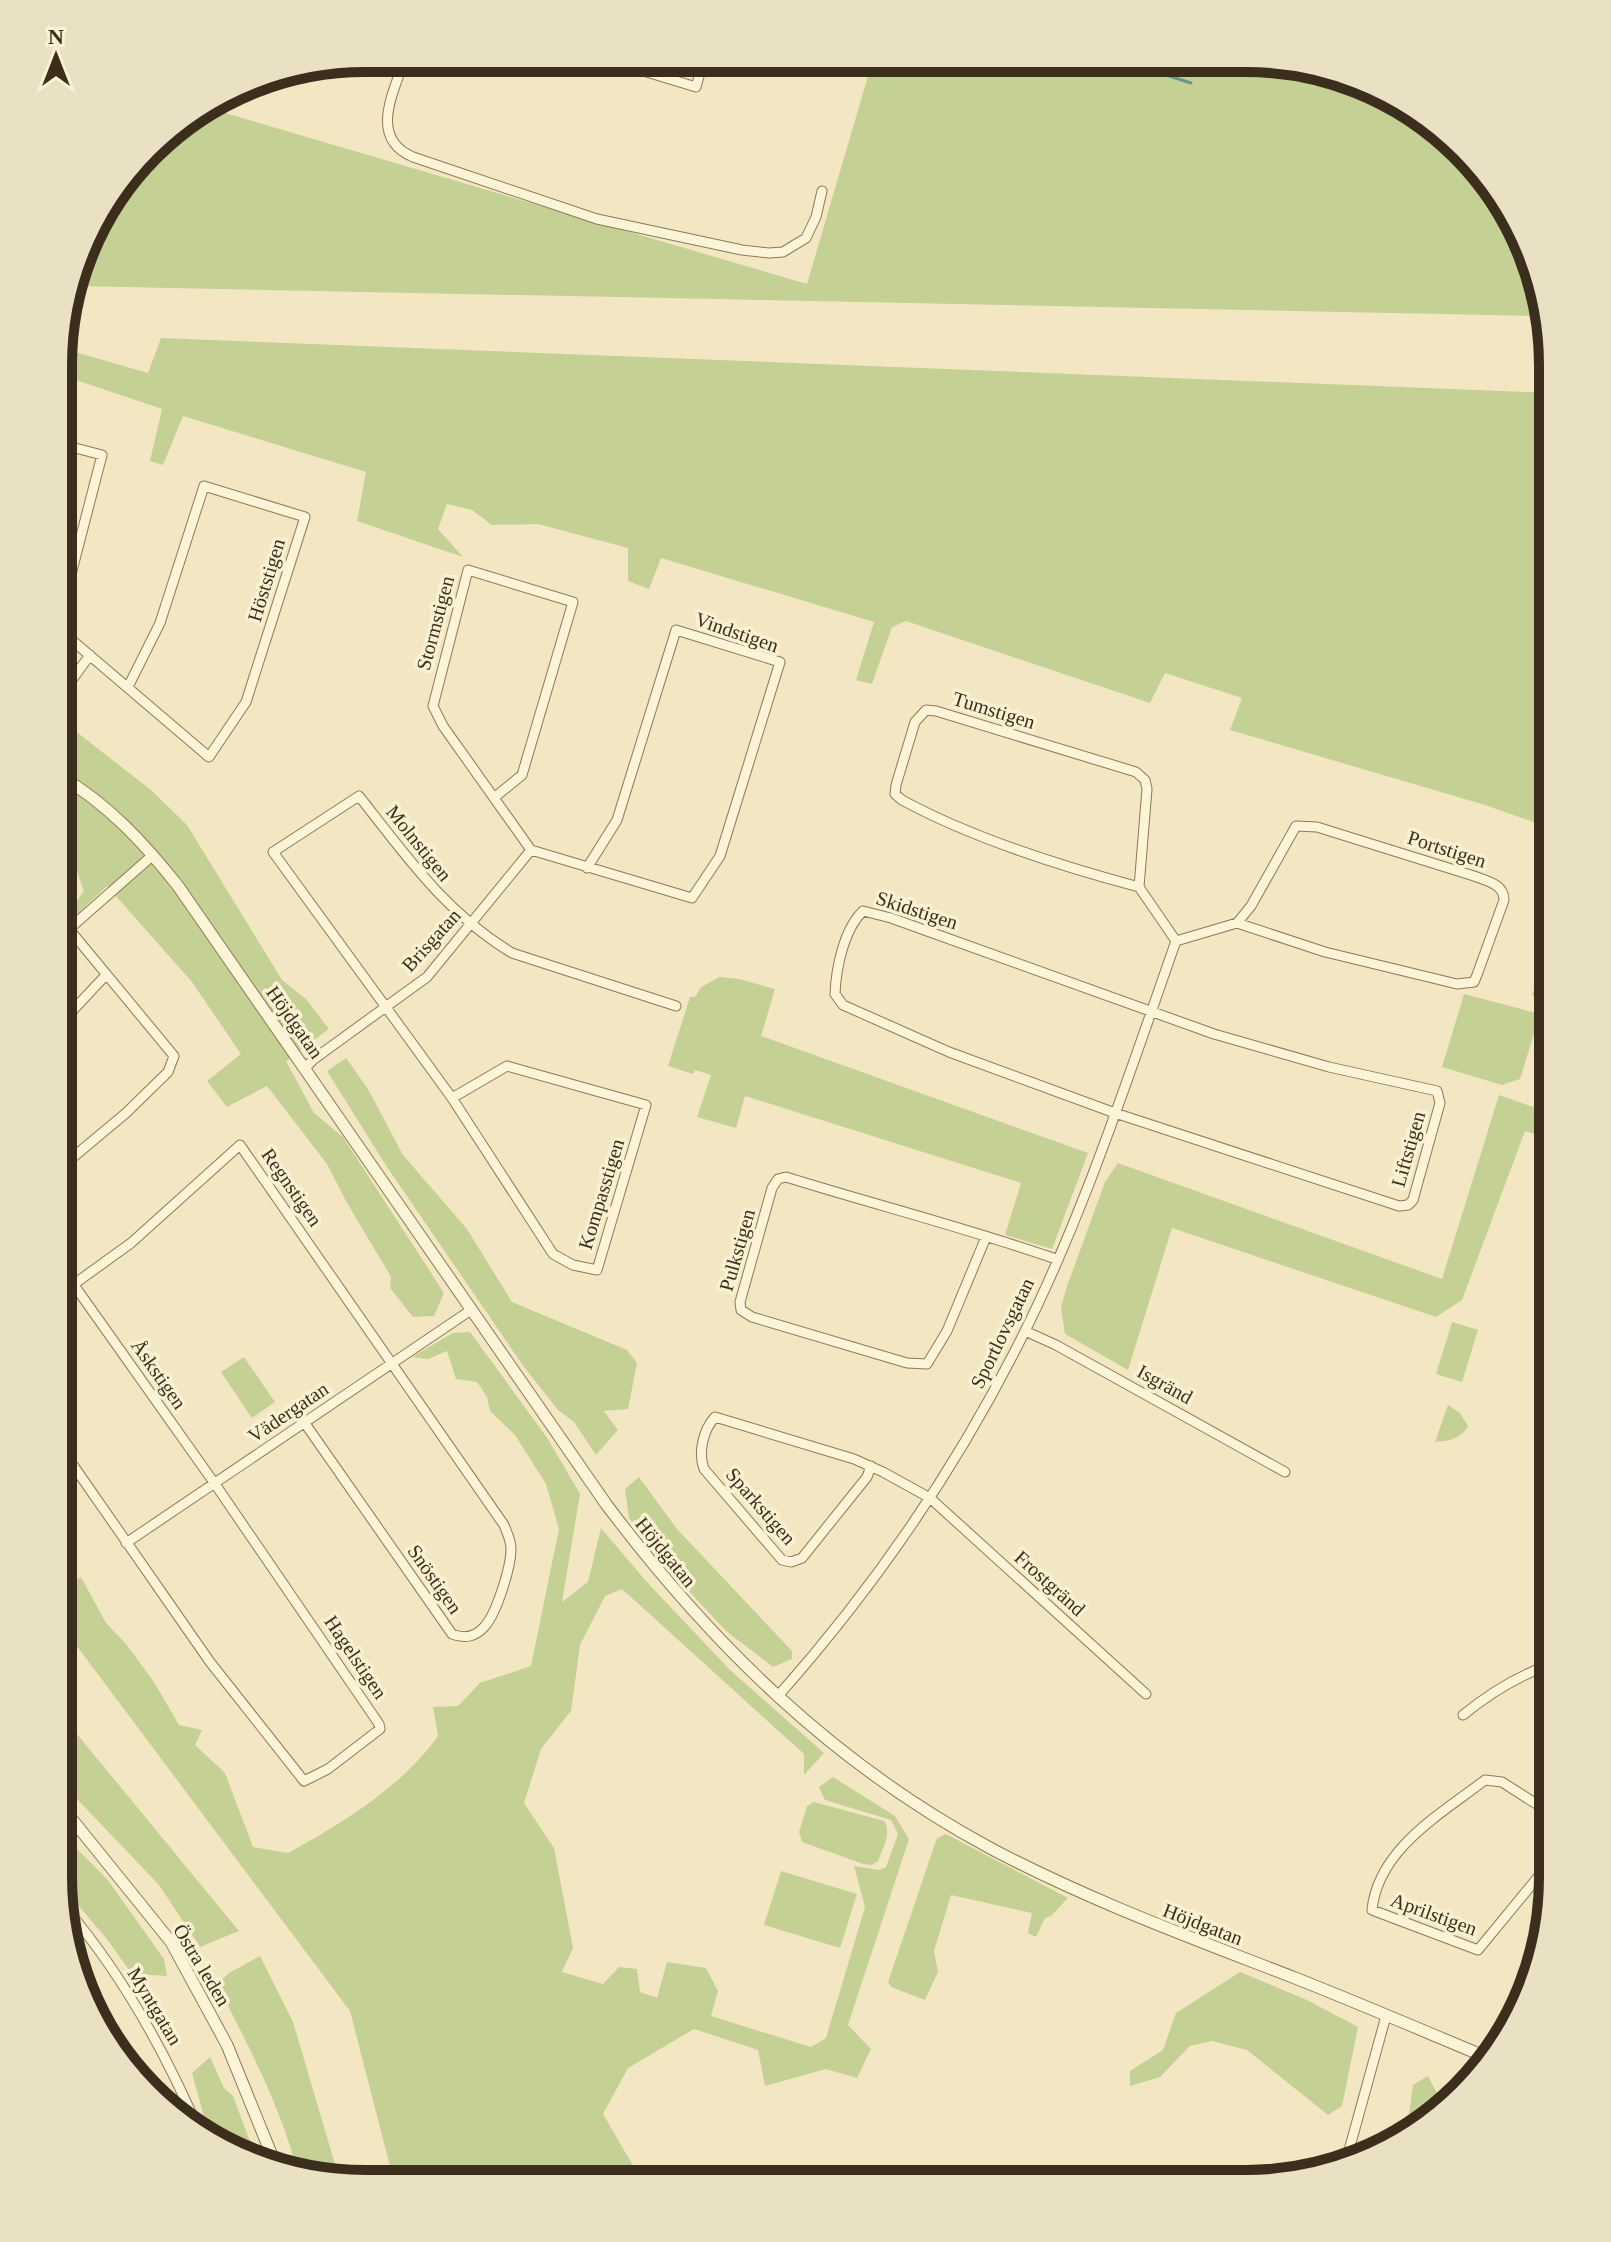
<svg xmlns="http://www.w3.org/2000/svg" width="1611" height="2242" viewBox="0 0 1611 2242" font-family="Georgia,serif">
<rect width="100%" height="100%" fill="#f2e7c2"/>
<path fill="#c5d194" d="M873,59L1286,61L1363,81L1432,121L1521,230L1542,316L74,286L99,212L163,134L208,108L807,284Z
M161,338L1553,393V829L1485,805L1230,730L1242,698L1165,673L1150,703L906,621L892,627L872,684L856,680L874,622L661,558L649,589L628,581V548L538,524L492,525L472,510L447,504L438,529L463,557L357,521L366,472L183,416L163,465L150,461L162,409L61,375V348L148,373Z
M60,719L151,790L187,825L282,980L306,999L329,1029L286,1061L314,1113L343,1137L444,1293L434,1316L413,1317L390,1288L391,1277L346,1201L327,1164L267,1086L227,1107L207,1081L241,1054L192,982L107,886L74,917L68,913L84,891L72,859L60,852Z
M1553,921V998L1532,996Z
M720,977L739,979L775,989L761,1036L1088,1153L1052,1249L1005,1235L1021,1183L745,1096L736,1128L697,1117L711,1075L695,1070L693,1074L668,1066L690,997H695L701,987Z
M1464,994L1540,1014L1520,1079L1502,1085L1442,1067Z
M346,1058L368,1089L403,1155L467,1229L512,1302L627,1350L637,1363L628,1409L604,1411L618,1430L596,1455L574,1422L558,1410L524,1367L387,1167L327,1071Z
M1499,1095L1553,1114V1140L1525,1131L1462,1300L1436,1317L1172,1228L1128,1370L1065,1334L1061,1308L1066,1289L1105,1182L1118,1163L1442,1279Z
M1452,1322L1478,1330L1462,1382L1436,1374Z
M470,1332L548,1439L580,1494L562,1602L588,1582L601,1528L645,1580L730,1670L824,1753L804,1775V1754L622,1589L605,1596L580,1645L571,1711L541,1749L524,1803L554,1848L573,1948L562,1972L603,1984L619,1967L637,1969L640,1992L657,1998L667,1962L706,1968L718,1991L711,2016L811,2047L826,2038L865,1907L854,1866L879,1870L886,1867L898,1834L891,1820L825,1800L819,1787L833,1777L895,1816L909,1839L848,2025L871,2049L857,2078L826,2069L765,2086L758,2050L694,2029L628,2068L603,2114L638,2174L650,2182H394L350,2011L58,1621L59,1588L81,1577L106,1623L126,1644L154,1682L179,1725L202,1730L195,1745L225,1773L253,1847L288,1853C342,1823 401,1788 438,1736L433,1707L458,1706L480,1683L531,1666L559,1529L546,1484L515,1435L490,1411L487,1397L477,1382L456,1379L447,1351L428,1359L412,1357L453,1333Z
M244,1357L275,1402L252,1418L221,1372Z
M1448,1405L1460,1413L1468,1426C1461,1439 1448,1441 1435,1442Z
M639,1477L677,1529L792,1651V1659L773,1667L726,1631L661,1561L629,1518L625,1489Z
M58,1711L239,1931L200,1947L159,1885L58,1779Z
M814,1802L884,1821C892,1834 883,1848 878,1861L872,1865L863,1864L802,1842L799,1832L807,1806Z
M58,1826L68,1840L107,1879L164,1959L167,1976L132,1974L106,1938L60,1884Z
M946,1834L1068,1898L1051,1916L1045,1918L1036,1937L1028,1933L1032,1913L951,1895L934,1951L938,1972L925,2000L891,1987L888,1982L937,1838Z
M781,1871L857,1894L840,1948L764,1925Z
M260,1956L293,2022L340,2181H326L298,2174C281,2106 248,2046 217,1984L229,1973Z
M1240,1972L1307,2000L1358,2027L1342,2106L1328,2115L1247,2050L1212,2041L1190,2046L1160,2077L1130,2086V2071L1163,2050L1176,2013Z
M210,2057L224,2088L233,2096L258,2163L220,2145L214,2123L204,2117L192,2073Z
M1428,2076L1438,2095L1455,2100L1448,2108L1395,2144L1393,2133L1409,2114L1413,2085Z"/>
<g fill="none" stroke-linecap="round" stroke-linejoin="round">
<path stroke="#6a948d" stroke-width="3" d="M1147,69L1191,83
M1172,73L1174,61"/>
<defs>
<path id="minor" d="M405,58C394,92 368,138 413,157L597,219L742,250L769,253L783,252L806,238L816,217L822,191
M604,59L696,87L704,59
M60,617L102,455L60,444
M60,630L209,757L246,702L305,517L204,486L160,623L128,687
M60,696L90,655
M495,797L522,775L573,602L468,570L433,706L443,726L531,850
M531,850L692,898L720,856L780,662L676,630L617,820L587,868
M1139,887C1064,867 970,837 902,800L895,794L896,785L915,722L926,710L936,711L1136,772L1145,780L1147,789L1139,887L1176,941
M863,911L891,918L1214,1034L1329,1067L1437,1091L1440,1103L1413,1200L1408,1205L1399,1206L1115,1113L949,1052L843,1005L835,994C836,968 844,929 863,911Z
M69,929L153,855
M1176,941L1237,923L1251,906L1296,826L1317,827L1474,876C1487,881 1504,884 1504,900L1477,975L1474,982L1457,984L1325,952L1237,923
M59,1025L106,975
M305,1068L314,1059L427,977L531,850
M452,1098L507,1066L646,1105L597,1270L573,1265L553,1254L452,1098L273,852L359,796C406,856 446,913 512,953L676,1006
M59,1169L126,1113L168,1072L174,1056L69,929L60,923
M986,1237L947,1331L927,1364L907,1363L752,1317L741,1310L740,1302L772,1188L778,1179L786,1177C876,1205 967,1228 1056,1259
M59,1295L131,1243L240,1145L504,1525C507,1533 511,1540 511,1549C511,1567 497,1612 485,1626C476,1637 464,1639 452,1634L304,1422
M1025,1331L1056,1345L1285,1472
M59,1445L210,1662L304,1781L328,1769L380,1729L379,1724L215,1484L74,1285
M871,1466L867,1477L802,1558L791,1562L782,1560L704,1469C698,1453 703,1430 715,1417L854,1459L883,1472L930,1498L1146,1694
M126,1543L471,1310
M778,1696C872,1590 953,1473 1017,1347C1083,1218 1128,1077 1176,941
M1463,1715C1490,1693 1519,1675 1552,1664
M1552,1860L1478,1950L1372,1910C1378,1849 1441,1814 1485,1780L1502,1782L1552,1814
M65,1907C123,1975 165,2051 200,2133
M1346,2161L1386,2016"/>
<path id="tertiary" d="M60,776C108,804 144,843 178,886L606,1504C712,1645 834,1764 990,1848C1088,1900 1192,1938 1295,1978C1361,2004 1426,2032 1491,2059
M58,1802L171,1942L227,2045L277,2168"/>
</defs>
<use href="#minor" stroke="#8e7957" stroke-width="11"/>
<use href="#tertiary" stroke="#8e7957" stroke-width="13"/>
<use href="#minor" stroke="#fcf4d6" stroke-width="9"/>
<use href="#tertiary" stroke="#fcf4d6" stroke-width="11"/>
</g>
<g text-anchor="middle" stroke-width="7" stroke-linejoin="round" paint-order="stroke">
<g font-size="20" fill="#3c2e1d" stroke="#f9f1d2">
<text transform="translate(266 580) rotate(-73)" y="7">Höststigen</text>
<text transform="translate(435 623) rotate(-75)" y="7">Stormstigen</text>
<text transform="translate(737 632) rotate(19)" y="7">Vindstigen</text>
<text transform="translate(994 710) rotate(17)" y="7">Tumstigen</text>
<text transform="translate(419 843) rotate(51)" y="7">Molnstigen</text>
<text transform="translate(1447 849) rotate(18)" y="7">Portstigen</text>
<text transform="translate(917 910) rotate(18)" y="7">Skidstigen</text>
<text transform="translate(431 940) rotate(-48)" y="7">Brisgatan</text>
<text transform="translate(295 1022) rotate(55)" y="7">Höjdgatan</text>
<text transform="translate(1408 1149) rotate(-74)" y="7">Liftstigen</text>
<text transform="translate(292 1187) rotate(55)" y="7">Regnstigen</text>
<text transform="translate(601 1194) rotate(-73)" y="7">Kompasstigen</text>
<text transform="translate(737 1250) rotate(-74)" y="7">Pulkstigen</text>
<text transform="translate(1002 1333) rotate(-64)" y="7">Sportlovsgatan</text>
<text transform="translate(159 1374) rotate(55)" y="7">Åskstigen</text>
<text transform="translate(1165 1384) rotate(29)" y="7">Isgränd</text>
<text transform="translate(288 1412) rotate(-34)" y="7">Vädergatan</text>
<text transform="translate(761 1506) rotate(49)" y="7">Sparkstigen</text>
<text transform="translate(666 1552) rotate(51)" y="7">Höjdgatan</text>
<text transform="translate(435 1579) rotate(55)" y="7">Snöstigen</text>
<text transform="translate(1050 1583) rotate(42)" y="7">Frostgränd</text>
<text transform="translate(356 1657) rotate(56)" y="7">Hagelstigen</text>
<text transform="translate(1434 1914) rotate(20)" y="7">Aprilstigen</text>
<text transform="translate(1203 1924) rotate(21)" y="7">Höjdgatan</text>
<text transform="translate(202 1965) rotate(59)" y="7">Östra leden</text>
<text transform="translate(155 2006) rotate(59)" y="7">Myntgatan</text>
</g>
</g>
<path d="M0 0H1611V2242H0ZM365 72H1246A293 293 0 0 1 1539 365V1877A293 293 0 0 1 1246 2170H365A293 293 0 0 1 72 1877V365A293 293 0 0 1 365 72Z" fill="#eae1c4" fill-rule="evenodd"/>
<path fill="none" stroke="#3c2e1d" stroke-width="10" d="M365 72H1246A293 293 0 0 1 1539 365V1877A293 293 0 0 1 1246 2170H365A293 293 0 0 1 72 1877V365A293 293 0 0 1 365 72Z"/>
<g transform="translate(56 56)" stroke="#f9f1d2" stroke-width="6" paint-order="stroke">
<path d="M0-6L14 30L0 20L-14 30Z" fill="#3c2e1d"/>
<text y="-12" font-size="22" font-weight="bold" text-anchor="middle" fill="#3c2e1d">N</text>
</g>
</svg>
